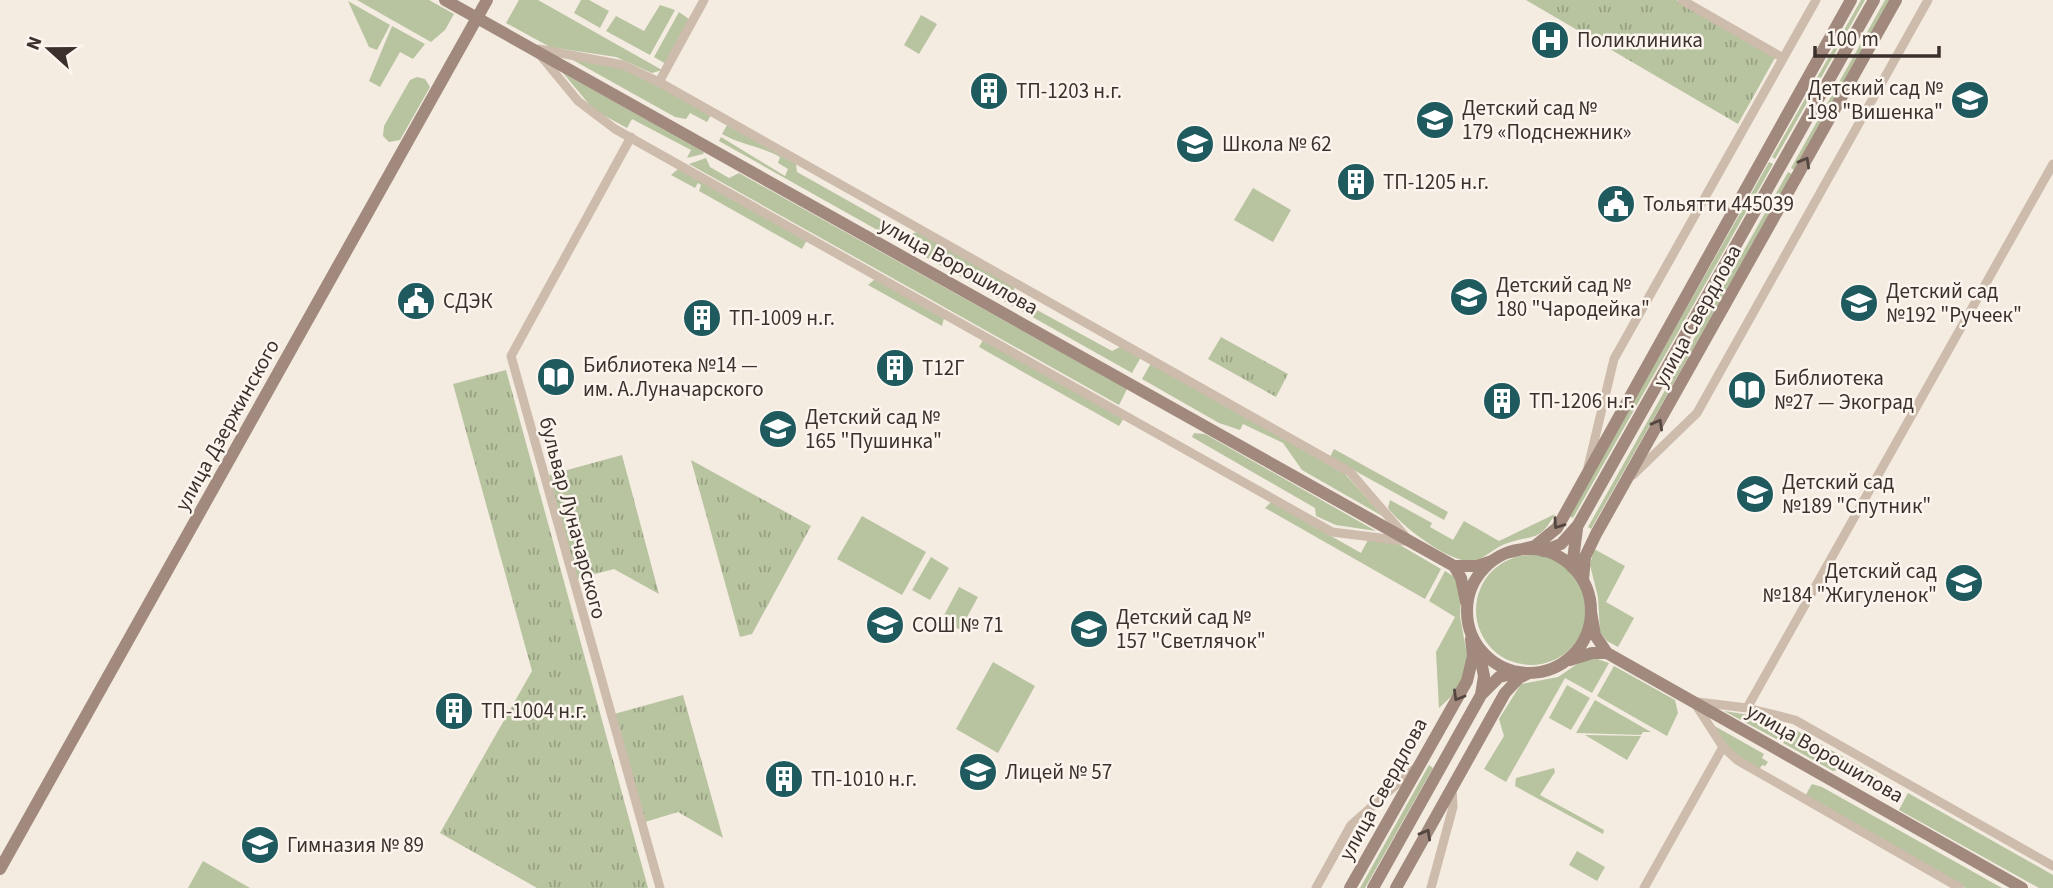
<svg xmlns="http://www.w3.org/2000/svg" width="2053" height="888" viewBox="0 0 2053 888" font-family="'Source Sans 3',sans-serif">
<defs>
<pattern id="park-tufts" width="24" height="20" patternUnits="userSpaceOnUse" patternTransform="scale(1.75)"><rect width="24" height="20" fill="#b8c4a0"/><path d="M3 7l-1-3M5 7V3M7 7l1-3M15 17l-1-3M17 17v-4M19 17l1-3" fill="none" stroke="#97a083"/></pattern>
</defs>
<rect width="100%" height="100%" fill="#f4ebe1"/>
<path fill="#b8c4a0" d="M357,0H429L454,14L445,30L431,42Z
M519,0H538L662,70L652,73L616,57L550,47L506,23Z
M581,0H589L609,11L600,28L574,13Z
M1861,0H1865L1775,159L1772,157Z
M1885,0H1890L1794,170L1791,168Z
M348,1L390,25L377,50L369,47Z
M660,5L675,10L650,55L606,31L616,16L644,31Z
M679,12L689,19L666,64L654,57Z
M921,15L937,24L919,54L904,45Z
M392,26L425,44L413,59L400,52L380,87L369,81Z
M571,59L615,66L639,75L711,115L707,122L690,113L686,119L675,117Z
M563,73L704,152L703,154L687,158L691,150L632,119L627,128L594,110Z
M417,77L425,79L430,87L400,140L389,142L383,136L384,126L410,80Z
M727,125L796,164L797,172L909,235L917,232L1014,285L1015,298L1112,351L1122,346L1141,357L1132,373L719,141L721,137L785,176L788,169L778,163L780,157C760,146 742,145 722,134Z
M706,158L710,167L729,178L739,173L1127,389L1119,405L689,164Z
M1769,162L1773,164L1573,518L1569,516Z
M678,169L807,240L802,249L699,191L701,185L698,183L695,188L671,175Z
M1788,172L1792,174L1591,529L1588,527Z
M1253,188L1291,210L1273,242L1234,220Z
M875,279L944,318L942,326L868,285Z
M983,340L1124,418L1119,426L979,347Z
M1151,363L1345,474L1384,517L1302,470L1283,443L1243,424L1240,430L1219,423L1142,379Z
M1194,433L1205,434L1376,531L1336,525L1316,516L1315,508L1192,437Z
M1334,449L1448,512L1444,520L1330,457Z
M1390,500L1432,523L1430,527L1453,540L1464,521L1499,541L1555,514C1539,542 1535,534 1508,543C1496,546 1486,558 1474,561C1452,565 1401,526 1388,508Z
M1271,502L1361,553L1369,538L1400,545L1441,569L1425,599L1265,508Z
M862,516L926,552L902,595L837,559Z
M1594,549L1625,566L1606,602L1634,618L1618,647L1607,641L1600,632L1598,597L1590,565Z
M1476 610a55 55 0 1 1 110 0a55 55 0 1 1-110 0Z
M931,557L949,568L930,600L912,590Z
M1445,571L1456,578L1461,593L1460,617L1469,665L1457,691L1439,708L1436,652L1455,617L1429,601Z
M959,587L978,597L960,630L942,619Z
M1589,656L1609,663L1592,693L1565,678L1506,782L1484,769L1504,736L1499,719L1521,684L1558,677Z
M993,662L1035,686L998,753L956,729Z
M1614,666L1675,700L1678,713L1667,736L1597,696Z
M1567,685L1590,698L1571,730L1549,718Z
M1595,700L1651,732H1643L1641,735L1576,733Z
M1724,711L1775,719L1788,726L1780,741Z
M1711,724L1764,754L1762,758L1768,762L1765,766L1762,765L1759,770C1739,760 1724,743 1711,724Z
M1792,728L1877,776L1874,782L1850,768L1833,771L1783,743Z
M1585,735L1641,736L1627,760Z
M1429,765L1433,768L1365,888H1360Z
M1554,768L1555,772L1540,795L1604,830L1603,834L1515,786L1516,778Z
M1812,784L1822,787L2002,888H1966L1804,798Z
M1908,793L2053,875V888H2039L1899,810Z
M1577,851L1605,867L1597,881L1569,865Z
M203,861L250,888H188Z"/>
<path fill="url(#park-tufts)" d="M1526,0H1676L1776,56L1738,124Z
M1221,337L1288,374L1276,397L1208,359Z
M506,370L648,888H537L440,833L532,671L453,384Z
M622,455L659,594L614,569L576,579L549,475Z
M691,460L811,526L752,634L740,637Z
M683,695L723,838L678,812L645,822L614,714Z"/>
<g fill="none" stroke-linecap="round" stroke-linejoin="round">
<path stroke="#cdbbac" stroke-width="9" d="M1682,0L1783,58
M539,49L623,65L659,82L1350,472L1406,537
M540,55L578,101L615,129L1332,532L1404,541
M659,82L704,0
M631,137L511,356L660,888
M1588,467L1614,359L1816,0
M1633,475L1697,413L1928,0
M1698,702L1747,708L1795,720L2053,866
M1696,705L1723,747L1737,760L1960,888
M1747,708L2053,164
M1316,888L1351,825L1414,769
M1431,888L1453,807L1452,788
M1644,888L1723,747"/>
<path stroke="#a18a7d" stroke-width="12" d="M445,0L1454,566H1477L1492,561
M1467 611a62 62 0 1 1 124 0a62 62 0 1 1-124 0Z
M1543,551L1561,544L1578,525L1874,0
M1511,552L1535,546L1557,528L1851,0
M1454,566L1461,578L1466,602
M1572,567L1577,529
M1583,580L1585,557L1596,534L1896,0
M1591,612L1595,635L1607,653L2022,888
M1479,651L1484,676L1481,695
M1570,660L1592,653H1607
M0,869L487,0
M1350,888L1467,681L1473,656L1471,639
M1373,888L1481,695L1499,677L1517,673
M1396,888L1505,693L1519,678L1529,673"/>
</g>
<defs><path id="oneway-chevron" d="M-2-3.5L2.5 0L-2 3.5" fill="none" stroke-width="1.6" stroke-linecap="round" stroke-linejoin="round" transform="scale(1.75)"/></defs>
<g stroke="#544640">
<use href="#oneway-chevron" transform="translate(1805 162) rotate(-61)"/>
<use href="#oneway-chevron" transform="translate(1658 424) rotate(-61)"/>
<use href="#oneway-chevron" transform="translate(1558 524) rotate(125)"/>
<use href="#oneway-chevron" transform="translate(1458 696) rotate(120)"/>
<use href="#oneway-chevron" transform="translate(1426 834) rotate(-61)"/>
</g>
<defs>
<symbol id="hospital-disc" viewBox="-11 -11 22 22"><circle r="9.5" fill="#1f5a5e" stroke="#fbf5ee"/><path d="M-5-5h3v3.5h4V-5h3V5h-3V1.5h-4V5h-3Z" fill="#fff"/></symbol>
<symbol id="building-disc" viewBox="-11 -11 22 22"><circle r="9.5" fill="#1f5a5e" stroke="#fbf5ee"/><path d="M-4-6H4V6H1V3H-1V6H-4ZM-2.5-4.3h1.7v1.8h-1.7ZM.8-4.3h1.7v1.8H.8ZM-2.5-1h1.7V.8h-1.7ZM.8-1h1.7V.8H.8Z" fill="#fff"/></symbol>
<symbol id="school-disc" viewBox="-11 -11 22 22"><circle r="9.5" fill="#1f5a5e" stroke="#fbf5ee"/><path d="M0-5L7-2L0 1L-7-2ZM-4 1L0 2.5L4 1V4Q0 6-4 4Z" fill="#fff"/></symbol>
<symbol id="civic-disc" viewBox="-11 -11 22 22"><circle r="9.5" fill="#1f5a5e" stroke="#fbf5ee"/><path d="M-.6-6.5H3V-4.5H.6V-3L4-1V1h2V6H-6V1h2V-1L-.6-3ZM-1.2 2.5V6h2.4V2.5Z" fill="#fff"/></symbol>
<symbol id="library-disc" viewBox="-11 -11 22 22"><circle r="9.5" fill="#1f5a5e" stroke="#fbf5ee"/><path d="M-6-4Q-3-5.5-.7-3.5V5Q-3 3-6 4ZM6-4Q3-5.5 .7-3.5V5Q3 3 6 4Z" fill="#fff"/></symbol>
</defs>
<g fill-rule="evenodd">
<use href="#hospital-disc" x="1528" y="18" width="44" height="44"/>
<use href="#building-disc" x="967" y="69" width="44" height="44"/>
<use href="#school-disc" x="1948" y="78" width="44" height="44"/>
<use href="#school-disc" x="1413" y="98" width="44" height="44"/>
<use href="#school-disc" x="1173" y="122" width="44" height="44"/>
<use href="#building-disc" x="1334" y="160" width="44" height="44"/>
<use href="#civic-disc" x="1594" y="182" width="44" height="44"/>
<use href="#school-disc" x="1447" y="275" width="44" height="44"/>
<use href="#civic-disc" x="394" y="279" width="44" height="44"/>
<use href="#school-disc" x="1837" y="281" width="44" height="44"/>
<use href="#building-disc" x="680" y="296" width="44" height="44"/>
<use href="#building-disc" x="873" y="346" width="44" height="44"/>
<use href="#library-disc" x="534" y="355" width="44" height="44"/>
<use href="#library-disc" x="1725" y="368" width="44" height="44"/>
<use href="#building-disc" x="1480" y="379" width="44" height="44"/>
<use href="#school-disc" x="756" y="407" width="44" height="44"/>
<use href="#school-disc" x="1733" y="472" width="44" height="44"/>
<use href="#school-disc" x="1942" y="561" width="44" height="44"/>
<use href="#school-disc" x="863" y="603" width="44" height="44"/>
<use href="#school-disc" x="1067" y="607" width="44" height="44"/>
<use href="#building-disc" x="432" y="689" width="44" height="44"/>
<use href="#school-disc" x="956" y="750" width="44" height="44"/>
<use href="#building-disc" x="762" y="757" width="44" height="44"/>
<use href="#school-disc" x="238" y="823" width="44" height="44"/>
</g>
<g text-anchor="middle" stroke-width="5" stroke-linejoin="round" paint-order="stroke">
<g font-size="21" fill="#3b302b" stroke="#fbf5ee" text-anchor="start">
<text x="1577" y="47">Поликлиника</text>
<text x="1943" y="95" text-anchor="end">Детский сад №<tspan x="1943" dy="24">198 "Вишенка"</tspan></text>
<text x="1016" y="98">ТП-1203 н.г.</text>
<text x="1462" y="115">Детский сад №<tspan x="1462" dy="24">179 «Подснежник»</tspan></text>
<text x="1222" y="151">Школа № 62</text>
<text x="1383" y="189">ТП-1205 н.г.</text>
<text x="1643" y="211">Тольятти 445039</text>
<text x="1496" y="292">Детский сад №<tspan x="1496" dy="24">180 "Чародейка"</tspan></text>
<text x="1886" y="298">Детский сад<tspan x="1886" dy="24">№192 "Ручеек"</tspan></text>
<text x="443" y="308">СДЭК</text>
<text x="729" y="325">ТП-1009 н.г.</text>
<text x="583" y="372">Библиотека №14 —<tspan x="583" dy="24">им. А.Луначарского</tspan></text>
<text x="922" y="375">T12Г</text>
<text x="1774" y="385">Библиотека<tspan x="1774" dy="24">№27 — Экоград</tspan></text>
<text x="1529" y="408">ТП-1206 н.г.</text>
<text x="805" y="424">Детский сад №<tspan x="805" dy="24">165 "Пушинка"</tspan></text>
<text x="1782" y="489">Детский сад<tspan x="1782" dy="24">№189 "Спутник"</tspan></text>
<text x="1937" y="578" text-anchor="end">Детский сад<tspan x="1937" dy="24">№184 "Жигуленок"</tspan></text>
<text x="1116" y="624">Детский сад №<tspan x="1116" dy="24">157 "Светлячок"</tspan></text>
<text x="912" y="632">СОШ № 71</text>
<text x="481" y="718">ТП-1004 н.г.</text>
<text x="1005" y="779">Лицей № 57</text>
<text x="811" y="786">ТП-1010 н.г.</text>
<text x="287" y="852">Гимназия № 89</text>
</g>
<g font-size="21" fill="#3b302b" stroke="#fbf5ee">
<text transform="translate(959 266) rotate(29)" y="7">улица Ворошилова</text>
<text transform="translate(1697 316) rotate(-61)" y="7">улица Свердлова</text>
<text transform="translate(227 425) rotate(-61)" y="7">улица Дзержинского</text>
<text transform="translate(573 518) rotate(75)" y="7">бульвар Луначарского</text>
<text transform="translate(1825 753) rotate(30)" y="7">улица Ворошилова</text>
<text transform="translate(1383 789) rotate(-61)" y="7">улица Свердлова</text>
</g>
</g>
<g transform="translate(49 49) rotate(291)" stroke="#fbf5ee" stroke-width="5" paint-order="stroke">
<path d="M0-5L12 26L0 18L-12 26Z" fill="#3b302b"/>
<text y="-10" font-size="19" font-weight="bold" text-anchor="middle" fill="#3b302b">N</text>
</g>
<path d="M1815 46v10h124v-10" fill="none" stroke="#3b302b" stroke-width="3.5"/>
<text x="1826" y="46" font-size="21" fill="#3b302b" stroke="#fbf5ee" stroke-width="5" paint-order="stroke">100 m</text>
</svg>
